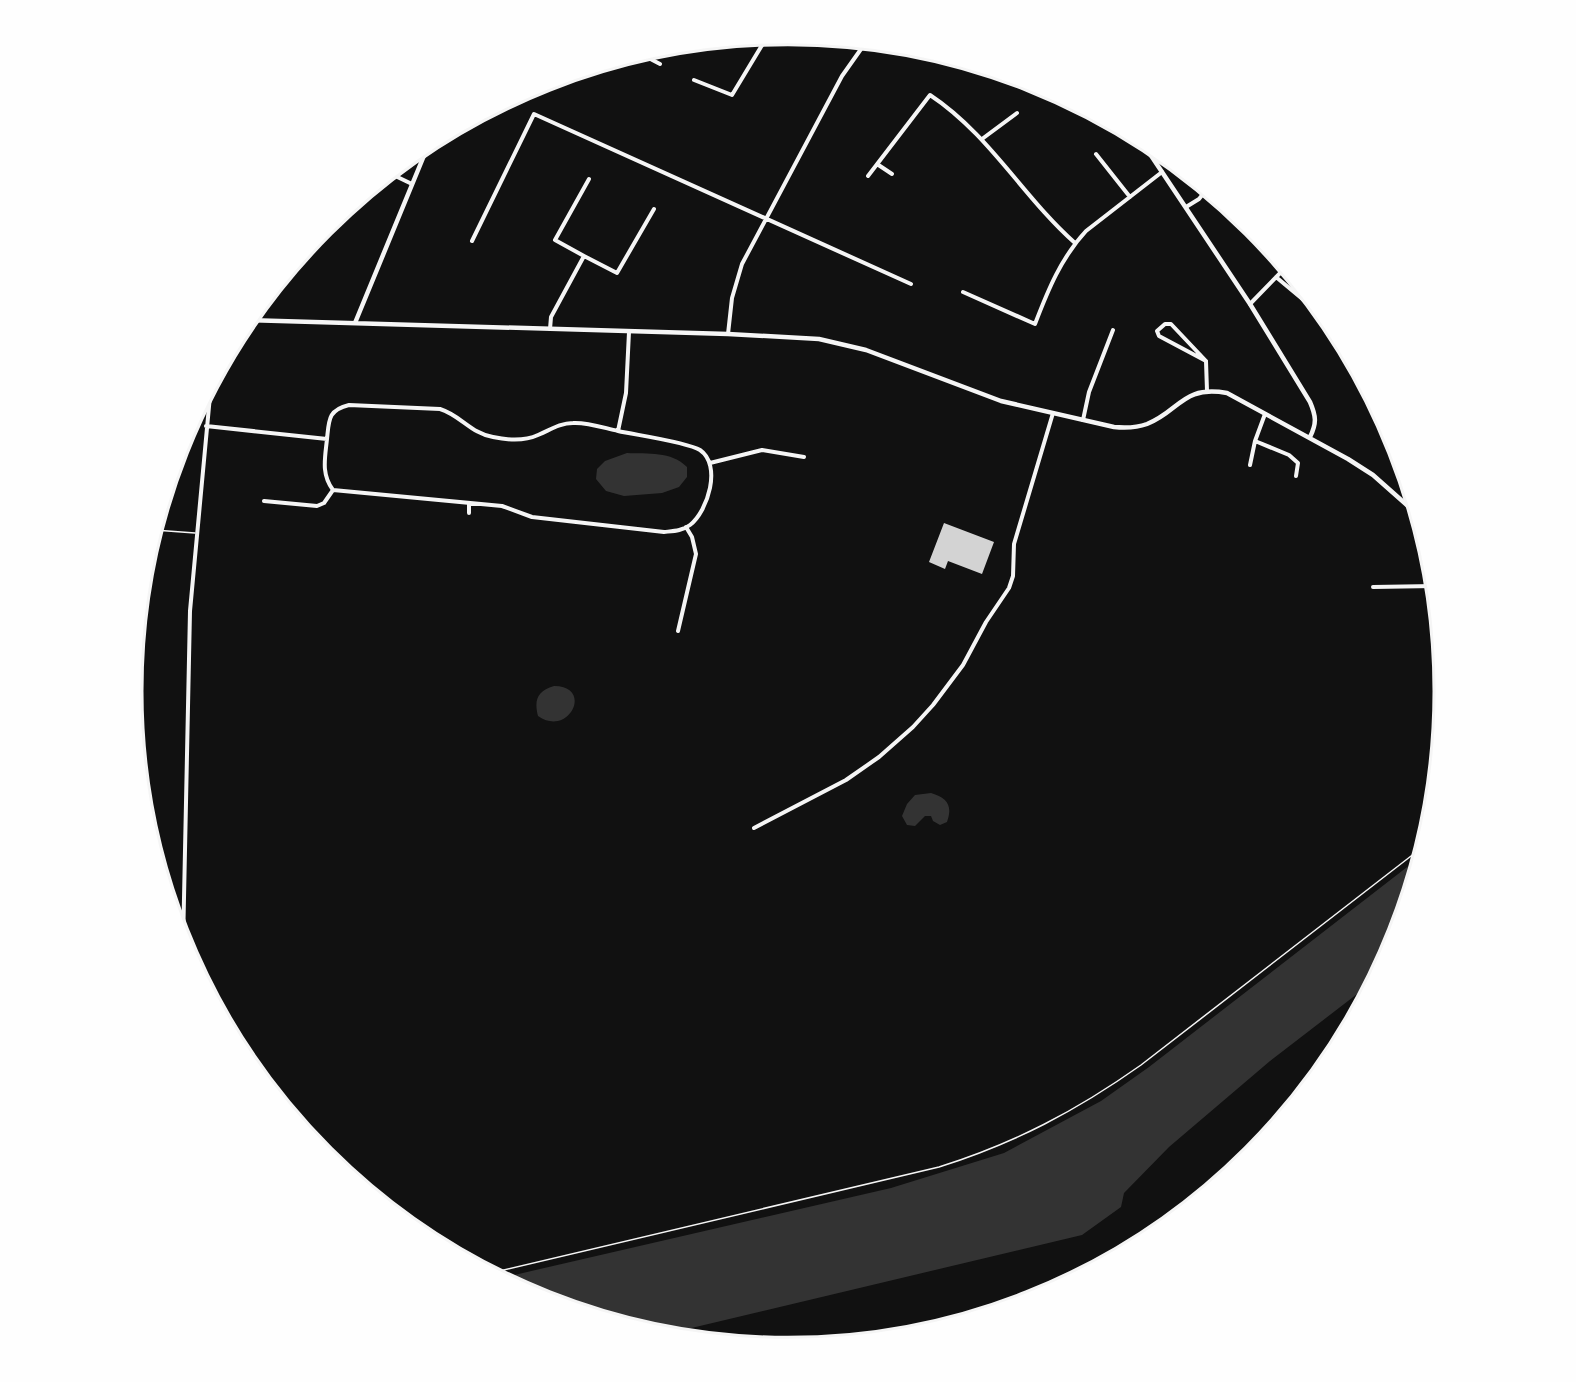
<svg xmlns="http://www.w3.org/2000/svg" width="1576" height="1382" viewBox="0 0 1576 1382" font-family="'Exo 2',sans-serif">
<rect width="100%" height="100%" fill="#111"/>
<path fill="#333" d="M627,453C648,454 671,451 687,467V477L679,487L662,493L624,496L606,491L596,479L597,469L605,461Z
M554,686C594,686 569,738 538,716C534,700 537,691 554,686Z
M931,793C947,798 953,805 947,822L940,825L933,821L931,816H925L915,826L907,825L902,816L907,804L915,795Z
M1420,857L1394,943L1374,981L1270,1061L1169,1147L1124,1193L1121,1207L1082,1235L662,1335L536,1297L501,1278L891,1188L1004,1153L1101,1101L1149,1067Z"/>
<path fill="#d3d3d3" d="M944,523L994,542L982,574L948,561L945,569L929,562Z"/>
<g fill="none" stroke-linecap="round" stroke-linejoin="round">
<path stroke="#f5f5f5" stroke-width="1.5" d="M491,1273L939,1167C1015,1143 1076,1111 1141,1065L1424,846"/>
<path stroke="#f5f5f5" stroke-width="1.5" d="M154,530L195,533"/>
<path stroke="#f5f5f5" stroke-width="4" d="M639,53L660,64
M694,80L732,95L767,37
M982,139L1017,113
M1096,154L1130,197
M877,164L892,174
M389,173L412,184
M868,176L930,95C989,134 1023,197 1075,243
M1186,207L1199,199L1207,189
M472,241L534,114L911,284
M584,256L555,240L589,179
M1276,277L1330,322
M963,292L1035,324C1048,290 1061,258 1086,231L1162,172
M1250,304L1286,267
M550,329L551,317L584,256L617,273L654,209
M728,334L732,298L742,264L842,76L866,42
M1206,361L1159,336L1157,331L1165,324H1171L1206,361L1207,391
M1083,420L1089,392L1113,330
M206,426L327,439C329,420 328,410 349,405L440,409C460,415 472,434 493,437C507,440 525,441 538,435C550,430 560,423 573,423C587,422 604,428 618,431L626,393L629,332
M327,439C325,458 321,474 333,490L502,506L532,517L664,532C673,531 682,531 690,525C708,511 722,465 700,450C687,442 636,435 618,431
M1255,441L1265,414
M710,463L762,450L804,457
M1250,465L1255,441L1289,455L1298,463L1296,476
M264,501L317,506L324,503L333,490
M469,513V503
M1373,587L1434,586
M678,631L696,554L692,537L686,527
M1436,654L1440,643
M754,828L846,780L879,757L913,727L933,705L963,665L986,622L1009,588L1013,576L1014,544L1053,413
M183,946L190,611L211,385"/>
<path stroke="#f5f5f5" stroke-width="4.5" d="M1140,139L1250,304L1310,402C1316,416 1317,423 1310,437
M247,320L728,334L819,339L866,350L1001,401L1114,427C1125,428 1136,428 1147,424C1180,411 1182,385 1227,393L1348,459L1373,475L1417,514
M355,323L430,141"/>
</g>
<path d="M0 0H1576V1382H0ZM142 691a646 646 0 1 1 1292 0a646 646 0 1 1-1292 0Z" fill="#fefefe" fill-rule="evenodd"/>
<path fill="none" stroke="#f5f5f5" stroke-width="3" d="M142 691a646 646 0 1 1 1292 0a646 646 0 1 1-1292 0Z"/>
</svg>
